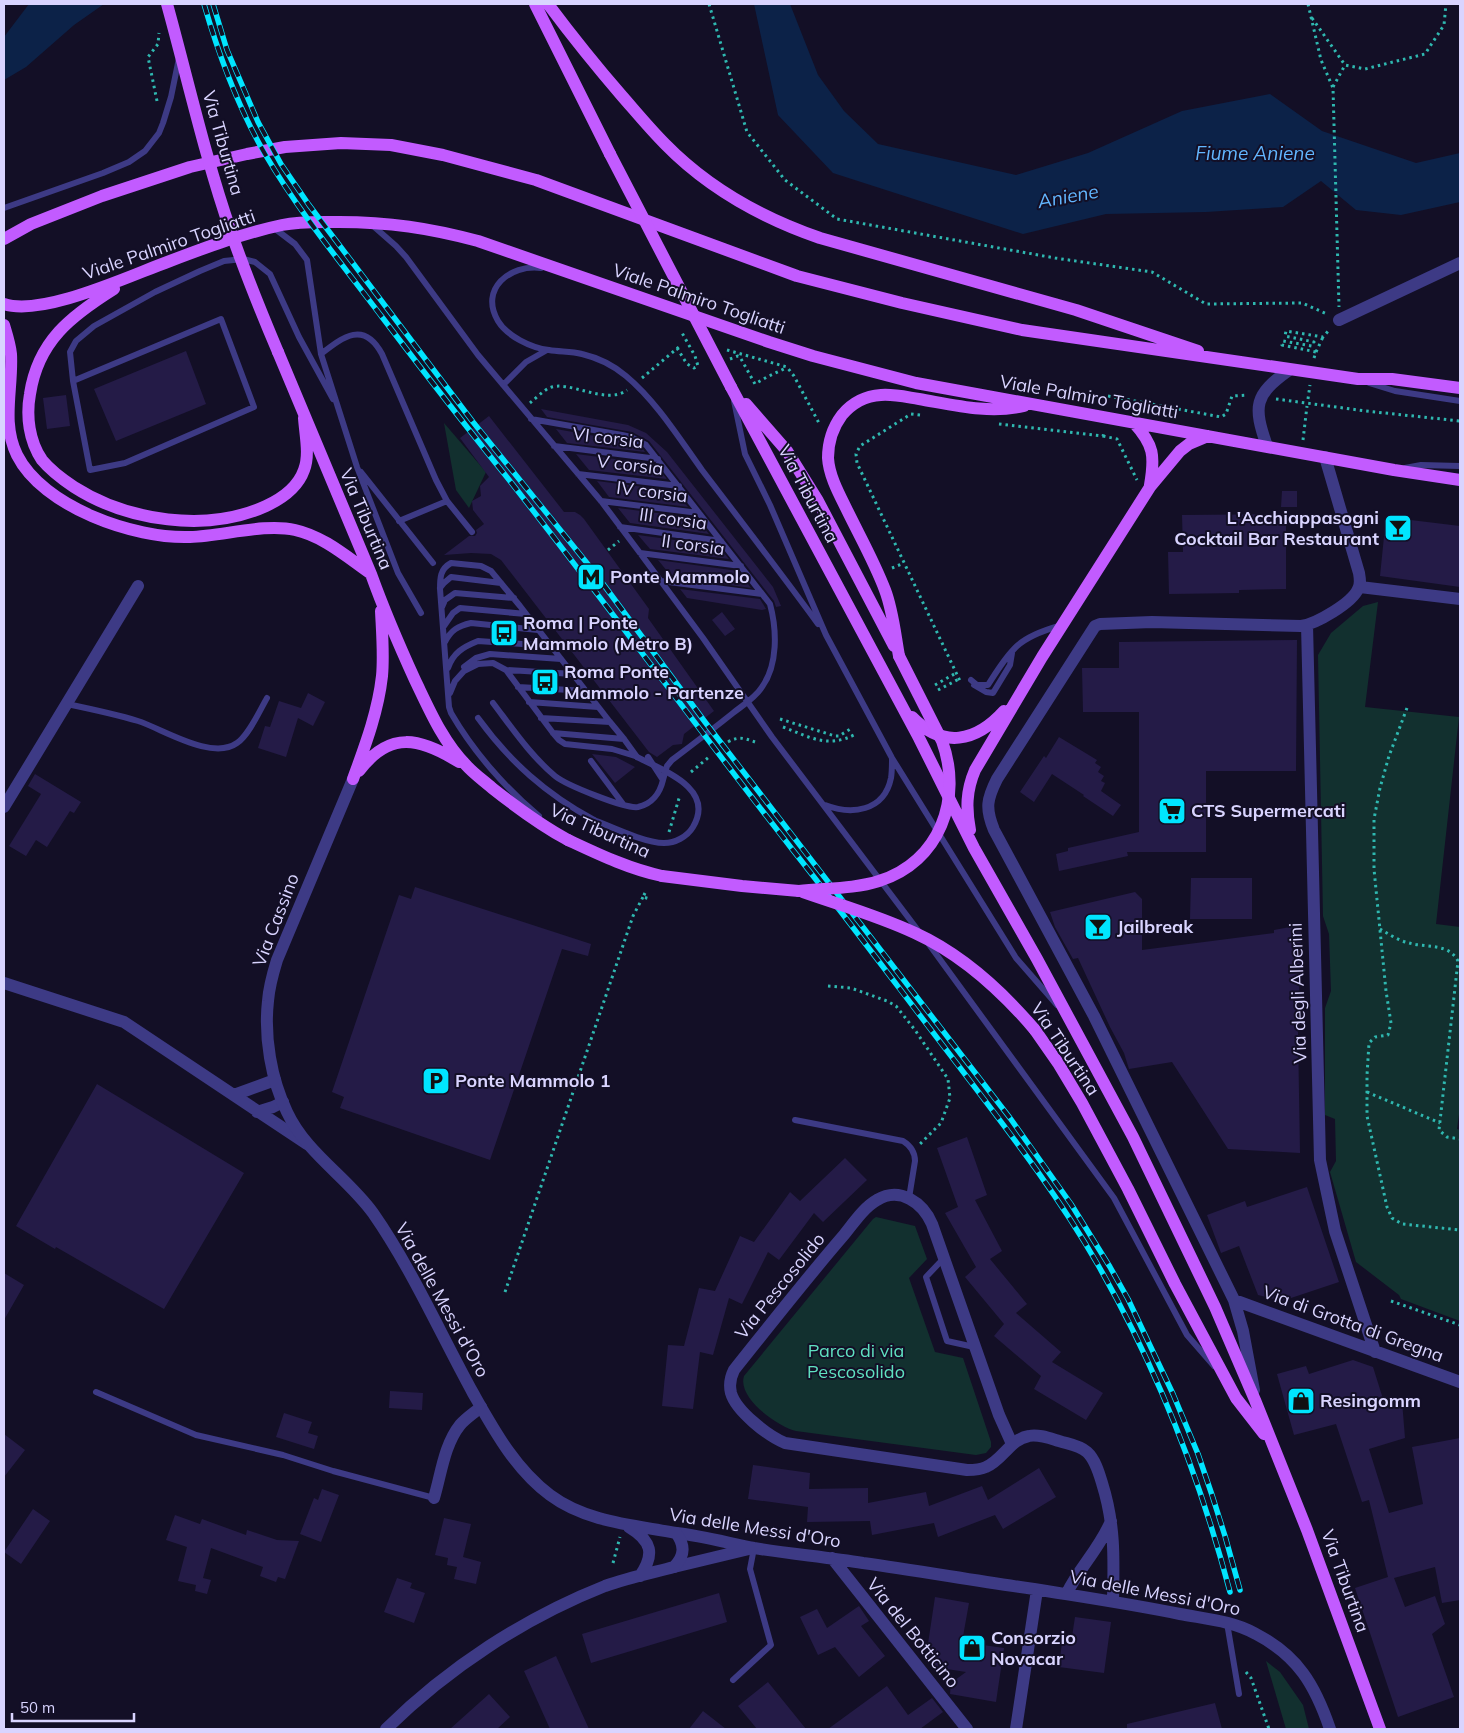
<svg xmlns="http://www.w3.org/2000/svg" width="1464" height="1733" viewBox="0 0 1464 1733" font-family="Mulish,sans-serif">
<rect width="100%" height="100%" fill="#130f26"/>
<path fill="#12302f" d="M444,423L486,472L469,508L456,490Z
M1378,602L1365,707L1459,717L1436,924L1460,927V1107L1457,1129L1460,1130V1321L1401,1299L1399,1295L1356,1262L1330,1172L1336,1161L1335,1119L1325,1115V1008L1331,991L1329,934L1323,916L1318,655L1331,633L1363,606Z
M876,1217L915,1226L927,1259L909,1278L935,1352L963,1358L991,1442V1447L986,1453L976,1455L796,1431C777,1426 737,1398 744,1376L873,1219Z
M1266,1661L1280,1672L1303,1705L1309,1729H1286Z"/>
<path fill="#0c2248" d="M29,4H104L74,25L26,67L4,80V37Z
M754,4H790L818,75L844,111L878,144L1016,175L1088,153L1182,111L1270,94L1322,131L1416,163L1460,153V202L1401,215L1356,210L1321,181L1283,207L1206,212L1106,214L1023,234L833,173L778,115Z"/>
<path fill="#241b47" d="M186,351L206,404L116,441L94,389Z
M66,395L70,426L47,429L43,398Z
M541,409L628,425L646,433L667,452L773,587L781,606L776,607L774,601L649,441L632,432L547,417Z
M489,416L564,512H575L580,515L584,519L649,609L648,618L714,711L684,734L682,744L673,745L657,757L649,752L501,560L491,554L471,553L444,555L469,536H475L477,533L476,530L484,524L473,510L472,501L481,496L480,486L489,477L460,438Z
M556,429L629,442L643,449L645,452L567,443Z
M576,454L654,464L667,479L589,470Z
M597,481L675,491L688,507L609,497Z
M1282,491H1297V507H1281Z
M618,508L696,518L709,534L630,523Z
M1286,514V589L1239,590V593L1169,594L1168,552H1183L1182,515Z
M1386,517L1460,526V587L1380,576Z
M638,535L718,546L729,559L650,549Z
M658,560L738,571L751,588L672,577Z
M680,589L760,599L766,609L762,610L687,598Z
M722,612L735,629L725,636L712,620Z
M1297,640L1296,771H1206V852H1127L1128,856L1059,871L1056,854L1068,851V848L1139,832V712H1083L1082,668H1119V642Z
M308,693L325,702L313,726L298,718L286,757L258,748L265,726L270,727L279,701L301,708Z
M1059,737L1097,760L1095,763L1101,767L1098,772L1104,776L1101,781L1105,783L1101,791L1121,805L1113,816L1083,796L1084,795L1052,774L1034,802L1020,792L1044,756L1046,758Z
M592,754L616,757L635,767L615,783Z
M35,774L81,802L74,813L70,811L47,847L36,840L26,856L9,846L41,794L28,786Z
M1191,878H1252V919H1190Z
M415,887L591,944L588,956L562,949L490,1160L340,1108L344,1097L332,1092L399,895L411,899Z
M1135,892L1142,899V950L1274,933V930L1301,925L1298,1034L1300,1153L1228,1149L1172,1062L1129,1069L1124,1053L1110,1027L1078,958L1073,959L1055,927L1050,912Z
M97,1084L244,1173L164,1309L56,1247L55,1249L16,1226Z
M967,1137L987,1195L975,1200L1002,1251L990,1259L1027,1304L1016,1313L1061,1352L1052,1362L1103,1393L1086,1420L1034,1389L1041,1376L994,1336L1004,1324L965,1277L976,1267L945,1213L958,1207L937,1148Z
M845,1158L867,1180L823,1222L814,1213L779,1260L768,1252L742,1304L729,1298L713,1355L700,1352L693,1409L662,1406L668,1345L684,1346L699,1288L715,1291L740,1236L754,1242L790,1192L800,1201Z
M1307,1187L1339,1282L1282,1301L1258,1295L1239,1246L1221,1253L1207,1215L1245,1201L1247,1207Z
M4,1273L24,1285L4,1320Z
M1353,1360L1373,1367L1384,1402L1402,1401L1405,1438L1369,1449L1389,1513L1423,1504L1412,1447L1460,1438V1600L1442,1603L1435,1567L1394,1578L1405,1607L1435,1596L1445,1624L1432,1634L1454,1697L1398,1717L1355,1588L1388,1577L1369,1500L1362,1502L1336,1424L1294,1435L1277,1374L1306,1366L1309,1374Z
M390,1391L423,1393L422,1410L389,1408Z
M284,1413L312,1422L308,1433L318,1436L314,1449L276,1437Z
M4,1434L25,1450L4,1477Z
M753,1465L810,1473L809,1489L868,1488V1503L926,1492L929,1506L982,1486L988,1500L1039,1468L1056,1497L1003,1529L995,1515L938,1537L934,1523L872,1535L870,1521L807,1522L808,1507L748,1499Z
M322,1489L339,1495L321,1542L300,1534L314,1498L318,1500Z
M33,1509L50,1521L21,1564L4,1552Z
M175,1515L200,1524L202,1519L246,1535L247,1530L277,1540L299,1541L285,1579L278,1577L276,1582L260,1576L263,1567L211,1548L203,1578L211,1580L207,1594L195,1591L196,1585L178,1581L187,1547L166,1540Z
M444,1518L471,1524L463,1557L481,1562L476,1584L454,1579L457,1567L447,1565L448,1558L435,1555Z
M397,1578L412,1583L410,1588L425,1593L414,1623L384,1612Z
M719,1593L727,1622L591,1663L582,1634Z
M935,1597L969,1603L962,1642L1004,1648L996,1702L950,1694L951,1683L966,1672L934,1667L926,1657Z
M859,1606L869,1621L861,1626L885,1656L859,1677L835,1647L818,1655L800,1617L817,1609L827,1628Z
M1075,1617L1111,1622L1104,1673L1059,1667L1062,1642L1071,1643Z
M556,1656L589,1729H550L524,1671Z
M768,1682L806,1729H757L738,1706Z
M887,1686L908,1715L932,1698L943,1712L920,1729H828Z
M489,1694L510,1717L497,1729H450Z
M1215,1703L1222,1729H1127V1724Z
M703,1711L726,1729H689Z"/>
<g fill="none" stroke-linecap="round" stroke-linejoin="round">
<path stroke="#2fb8b0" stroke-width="3" stroke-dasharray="2.5 4" stroke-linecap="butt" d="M709,4L747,132L785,180L837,219L1055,258L1152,272L1206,304L1302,303L1327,314
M1308,4L1321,60L1333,88L1339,307
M1312,18L1345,65L1365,69L1425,54L1444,25L1446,4
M1333,87L1345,65
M157,101L148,57L158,44L159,33
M677,348L687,364L694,368L698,366L695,356L681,331
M727,350L787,367L794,376L820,425
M1316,352L1323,337
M1314,358L1316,352L1282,345L1283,341L1312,346L1314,342L1285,336L1286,331L1323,337L1330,329
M730,359L738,356L740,357L755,384L767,377L786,368
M642,378L680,346
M1108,396L1221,417L1226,414L1232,396L1248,395
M1276,399L1366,411L1460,421
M1308,399L1310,385
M530,403C536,398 543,391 549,388C568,379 606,406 627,390
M920,415L911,414L860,446L856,454L857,463L960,681
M999,424L1103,436L1104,432
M1103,436L1117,439L1137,480
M1303,440L1307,406
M608,550L619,541
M892,568L904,563
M935,685L956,673
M938,690L959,679
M1407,708L1389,756L1380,788L1374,819V869L1386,991L1391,1023L1388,1035L1375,1037L1369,1043L1367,1075V1116L1387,1207L1392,1218L1402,1224L1460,1230
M780,719L835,736H839L852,728
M783,727C810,737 827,749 856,734
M728,742C739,736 744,738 755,742
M691,772L709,757
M669,832L680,795
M645,893L643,897L650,899
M1380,929C1389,934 1399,941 1409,943C1426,948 1449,943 1458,961L1439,1130L1447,1137L1460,1139
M828,986L851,988L887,1001L896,1006L915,1030L948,1079L950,1098L941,1123L920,1144
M1367,1092L1440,1123
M505,1292L633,916L643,897
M1391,1301L1460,1325
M613,1563L620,1537
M1246,1672L1251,1678L1269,1729"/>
<path stroke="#3d3a85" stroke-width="6" d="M4,208L103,173L129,162L145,151L159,133L163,123L171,97L179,58
M371,224L396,246L406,257L478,355L601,501L640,553L703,638L772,737L920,933
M274,228L295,244L307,260L321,354L357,467L398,573L421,613
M541,268C510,264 479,289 498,321C507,336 531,348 549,350C560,352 571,351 582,354C599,358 613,365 626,376C656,401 679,438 702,470C741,521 780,572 818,624
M221,319L254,407L125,463L90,470L73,381Z
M321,354C344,336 364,321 382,354L436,480L447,501L472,532
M73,381L70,352L76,341L94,326L155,292L200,271L224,261L243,259L255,262L270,274L299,337L333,399
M1369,383L1395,391L1460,401
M503,385L526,362L547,350
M734,401L745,454L770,505L826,635L892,758L1016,958L1057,1005
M531,419L622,435L631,437L646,445L770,604C777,630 778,665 762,687C755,698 743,705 733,713C713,729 692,745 672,760L667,766L663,780
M554,446L658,459
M1405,468L1421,465L1460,466
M361,472L433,563
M578,474L679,486
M601,501L699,513
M399,521L447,501
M620,527L721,541
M640,553L741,566
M661,581L762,594
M440,588L444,583L451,577L501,583
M442,607L445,600L455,593L514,598
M444,626L453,613L460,608L526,614
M445,642C451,630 458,626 471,623L538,630
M464,667L476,658L490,654L561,659
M448,668C453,653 463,647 478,641L551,646
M506,670L573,674
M971,680L977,685H988C997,671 1005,657 1017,646C1028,636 1045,630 1059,626
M974,685L986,692L993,693L1010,665L1012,653
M518,687L587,691
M450,693L455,681L464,671L478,664L493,663L506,670L553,733L559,740L565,744L612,749L635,756
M529,702L598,707
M493,703C512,728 531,756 555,776C566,785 625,809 638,807C652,804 660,793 663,780L648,757
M67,704C91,709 115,714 138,721C163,729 212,761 237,743C249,735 260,710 267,698
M478,718C510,762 546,794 594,820
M541,718L610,722
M553,733L624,739
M591,761L623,804
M825,805C851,815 884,812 891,778C892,772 892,765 892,759
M539,816C505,788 473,751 451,713L449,707L440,589C440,578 440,569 451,563L481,566L491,571L520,606L610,722L624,739L637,757
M928,943L1114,1198L1187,1335L1214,1366
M795,1120L903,1141C911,1146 915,1152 915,1161L909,1198
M944,1258L926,1277L947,1341L974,1347
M96,1392L196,1435L283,1455L333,1471L434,1498
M1227,1623L1239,1694
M733,1680L771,1645L750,1569L754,1548"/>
<path stroke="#3d3a85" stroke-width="12" d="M1339,320L1460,263
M1267,446C1253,406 1254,395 1289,370
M1360,587L1460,599
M1307,625L1320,1160L1335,1231L1375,1352
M4,807L138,586
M4,983L124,1022L307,1144
M234,1095L275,1080
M257,1112L273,1107L283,1102
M1234,1300L1460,1382
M1254,1390L1243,1331L1234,1300L1094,1016L994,830C985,808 987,799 997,779L1095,626L1100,624L1152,622L1301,626C1316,624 1352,603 1358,589C1361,584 1360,579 1359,573L1325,457
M1012,1444L999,1415L932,1224C923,1203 900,1186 877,1200C863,1208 853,1224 843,1236C805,1280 770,1325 734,1370C730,1378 729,1385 731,1393C736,1411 768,1436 785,1443L967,1470C974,1470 980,1470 986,1467C1003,1460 1010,1439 1029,1436C1038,1434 1049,1438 1059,1441C1068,1444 1079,1445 1087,1452C1095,1459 1099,1473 1102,1483C1115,1524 1114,1558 1113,1601
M434,1498C441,1475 444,1445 460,1425C466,1418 474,1413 481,1407
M676,1533C703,1536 728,1543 754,1548C790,1554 827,1557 863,1563C920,1571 977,1581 1034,1589C1083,1597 1131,1604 1180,1614C1206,1619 1233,1621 1256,1634C1298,1656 1315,1685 1330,1729
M832,1558L967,1729
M674,1567L749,1549
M1067,1593C1079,1568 1100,1548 1111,1521
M1016,1729L1037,1590"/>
<path stroke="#3d3a85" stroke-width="12" d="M353,779L277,960C273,973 269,987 268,1001C264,1037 271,1079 287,1112C306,1153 347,1177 373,1213C412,1269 440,1333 473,1393C494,1430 515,1469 550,1495C586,1522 634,1525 676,1533C685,1545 685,1556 674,1567C651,1573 627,1578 605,1586C524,1618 448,1668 386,1729
M629,1527C652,1541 655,1554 640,1576"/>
<path stroke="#c25bff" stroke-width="12" d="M535,4L610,154
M548,4C572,36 596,66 622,96C636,112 650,129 665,144C708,188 762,218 820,238L1076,310L1198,351
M4,239L31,224L102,196L190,167L247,154L285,147L341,143L391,145L443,155L536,180L797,276L902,303L1022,330L1358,379H1392L1460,388
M114,289C71,316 38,341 30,394C26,416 29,441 42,460C51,471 62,479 74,487C127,521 207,533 266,506C281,499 298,487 304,470C310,455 305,434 304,418
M4,304C43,317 131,275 170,261C207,247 244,233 282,225C301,221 320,222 339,222C389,222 429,228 478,241L769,342L813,356L916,383L1394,470L1460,480
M4,325C7,335 10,344 11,354C13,388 1,423 17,455C43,507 134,539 190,537C223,536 265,523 295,530C323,536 347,557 370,573
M278,352L371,574C384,610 399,645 415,680C429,709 443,742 466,765C474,774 483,780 492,788C516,807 540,825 568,840
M731,387L919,738L974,848L1037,959L1133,1137L1215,1307L1255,1400L1307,1530L1380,1729
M746,404L787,451L818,501L894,646
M1134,423C1154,445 1155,456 1150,485
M899,656C895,634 893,611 885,590C874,561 859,535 846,508C838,492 829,475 828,458C828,443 833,427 842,415C852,403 865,396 881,395C894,394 906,397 919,399C954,405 989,414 1024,406
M912,717C943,749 976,742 1004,711
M359,771C390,730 420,738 459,762
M353,779C365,746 378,712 382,676C384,655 382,632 381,611
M970,830C966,809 966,791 975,770L1042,657L1150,487L1180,451L1189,444L1208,436
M662,876L742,886L799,891
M1035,1030L1058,1063L1082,1103L1128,1189L1175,1284L1236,1398L1264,1434"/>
<defs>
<path id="rail" d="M204,4C219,56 238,107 265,154C299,212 342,264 382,317C423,371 464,424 506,476C603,599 695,725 792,849C849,921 904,995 961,1069C1009,1132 1058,1195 1098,1265C1157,1368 1200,1478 1230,1592
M213,4L227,50L258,122L281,164L309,205L473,422L595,573L705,722L1010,1118L1071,1204L1110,1267L1128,1299L1173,1394L1198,1454L1212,1495L1225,1536L1240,1590"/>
</defs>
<use href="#rail" stroke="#00e5ff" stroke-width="5.5"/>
<use href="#rail" stroke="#130f26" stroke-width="4" stroke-dasharray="11" stroke-linecap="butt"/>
<path stroke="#3d3a85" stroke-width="6" d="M594,820C612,827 645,843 664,843C675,843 687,837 693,827C716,788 662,770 637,757"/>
<path stroke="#c25bff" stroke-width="12" d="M167,4C188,80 205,157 231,232C245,272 261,312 278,352
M610,154L731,387
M568,840C598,854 629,869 662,876
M799,891C825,888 854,889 879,881C940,862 963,798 942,741L899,656
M803,892C840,905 879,916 915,933C963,955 1001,990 1035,1030"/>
</g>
<defs>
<symbol id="bar-square" viewBox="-11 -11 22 22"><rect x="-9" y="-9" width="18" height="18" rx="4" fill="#00e5ff" stroke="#130f26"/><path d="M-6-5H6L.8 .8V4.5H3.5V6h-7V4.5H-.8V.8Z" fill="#111"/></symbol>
<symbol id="metro-square" viewBox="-11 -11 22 22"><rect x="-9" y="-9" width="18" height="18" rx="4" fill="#00e5ff" stroke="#130f26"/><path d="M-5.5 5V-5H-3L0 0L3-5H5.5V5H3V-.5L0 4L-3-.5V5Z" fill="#111"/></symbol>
<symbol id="bus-square" viewBox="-11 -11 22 22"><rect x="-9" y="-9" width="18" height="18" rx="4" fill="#00e5ff" stroke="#130f26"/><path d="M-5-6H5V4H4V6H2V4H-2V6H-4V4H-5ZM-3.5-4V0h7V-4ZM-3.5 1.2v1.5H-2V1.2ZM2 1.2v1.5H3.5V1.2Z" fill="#111"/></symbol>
<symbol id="supermarket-square" viewBox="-11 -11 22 22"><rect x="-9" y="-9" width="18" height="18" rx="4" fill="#00e5ff" stroke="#130f26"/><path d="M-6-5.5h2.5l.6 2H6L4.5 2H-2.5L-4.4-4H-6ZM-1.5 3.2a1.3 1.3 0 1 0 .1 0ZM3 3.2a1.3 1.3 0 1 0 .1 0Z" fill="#111"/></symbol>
<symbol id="parking-square" viewBox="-11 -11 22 22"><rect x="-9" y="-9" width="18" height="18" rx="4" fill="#00e5ff" stroke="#130f26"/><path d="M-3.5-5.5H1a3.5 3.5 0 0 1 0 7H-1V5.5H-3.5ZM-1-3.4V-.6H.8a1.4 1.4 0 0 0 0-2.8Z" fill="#111"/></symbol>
<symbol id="shop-square" viewBox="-11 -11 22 22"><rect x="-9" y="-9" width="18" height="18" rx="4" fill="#00e5ff" stroke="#130f26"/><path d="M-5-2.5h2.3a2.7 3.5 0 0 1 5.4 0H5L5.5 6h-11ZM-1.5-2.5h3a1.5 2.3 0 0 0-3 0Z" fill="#111"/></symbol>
</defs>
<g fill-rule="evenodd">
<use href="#bar-square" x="1382" y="512" width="32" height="32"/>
<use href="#metro-square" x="575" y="561" width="32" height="32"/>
<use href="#bus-square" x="488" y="617" width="32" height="32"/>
<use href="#bus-square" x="529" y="666" width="32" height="32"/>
<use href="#supermarket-square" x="1156" y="795" width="32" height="32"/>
<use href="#bar-square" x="1082" y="911" width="32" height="32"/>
<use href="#parking-square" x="420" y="1065" width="32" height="32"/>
<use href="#shop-square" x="1285" y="1385" width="32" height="32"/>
<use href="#shop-square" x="956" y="1632" width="32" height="32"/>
</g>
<g text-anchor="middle" stroke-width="4" stroke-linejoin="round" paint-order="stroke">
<g font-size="18" fill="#d9d4ff" stroke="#130f26">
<text transform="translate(223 143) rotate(74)" y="6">Via Tiburtina</text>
<text transform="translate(169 245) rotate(-19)" y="6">Viale Palmiro Togliatti</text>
<text transform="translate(699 299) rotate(19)" y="6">Viale Palmiro Togliatti</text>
<text transform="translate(1089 397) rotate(10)" y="6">Viale Palmiro Togliatti</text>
<text transform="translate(608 438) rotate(7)" y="6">VI corsia</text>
<text transform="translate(630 465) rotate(7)" y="6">V corsia</text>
<text transform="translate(652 492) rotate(7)" y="6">IV corsia</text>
<text transform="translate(808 494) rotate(62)" y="6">Via Tiburtina</text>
<text transform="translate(366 519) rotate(67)" y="6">Via Tiburtina</text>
<text transform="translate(673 519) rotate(8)" y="6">III corsia</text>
<text transform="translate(693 545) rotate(8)" y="6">II corsia</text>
<text transform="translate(600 831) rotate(24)" y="6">Via Tiburtina</text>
<text transform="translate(276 920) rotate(-69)" y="6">Via Cassino</text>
<text transform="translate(1298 993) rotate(-92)" y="6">Via degli Alberini</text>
<text transform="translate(1065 1049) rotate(56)" y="6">Via Tiburtina</text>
<text transform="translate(780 1286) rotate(-51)" y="6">Via Pescosolido</text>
<text transform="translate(442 1300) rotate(61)" y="6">Via delle Messi d'Oro</text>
<text transform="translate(1353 1324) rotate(20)" y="6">Via di Grotta di Gregna</text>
<text transform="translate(755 1528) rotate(9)" y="6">Via delle Messi d'Oro</text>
<text transform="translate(1345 1581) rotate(70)" y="6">Via Tiburtina</text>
<text transform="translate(1155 1593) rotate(11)" y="6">Via delle Messi d'Oro</text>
<text transform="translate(913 1633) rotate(51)" y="6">Via del Botticino</text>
</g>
<g font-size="18" font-weight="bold" fill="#d9d4ff" stroke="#130f26" text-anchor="start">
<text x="1379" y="524" text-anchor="end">L'Acchiappasogni<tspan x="1379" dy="21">Cocktail Bar Restaurant</tspan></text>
<text x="610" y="583">Ponte Mammolo</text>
<text x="523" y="629">Roma | Ponte<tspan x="523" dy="21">Mammolo (Metro B)</tspan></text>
<text x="564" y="678">Roma Ponte<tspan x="564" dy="21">Mammolo - Partenze</tspan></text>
<text x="1191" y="817">CTS Supermercati</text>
<text x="1117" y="933">Jailbreak</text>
<text x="455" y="1087">Ponte Mammolo 1</text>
<text x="1320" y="1407">Resingomm</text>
<text x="991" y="1644">Consorzio<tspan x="991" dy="21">Novacar</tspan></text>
</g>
<g font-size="18" fill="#5fe0c0" stroke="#130f26">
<text x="856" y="1357">Parco di via<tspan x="856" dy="21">Pescosolido</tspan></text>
</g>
<g font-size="19" font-style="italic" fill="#62b6ff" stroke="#130f26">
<text x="1255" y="160">Fiume Aniene</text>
<text transform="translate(1068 196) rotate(-10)" y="7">Aniene</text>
</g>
</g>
<rect width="1464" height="1733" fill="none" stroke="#d9d4ff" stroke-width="10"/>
<path d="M12 1713v8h122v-8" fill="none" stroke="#d9d4ff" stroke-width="2.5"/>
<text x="20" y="1713" font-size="15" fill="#d9d4ff" stroke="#130f26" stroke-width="4" paint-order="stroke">50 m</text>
</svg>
